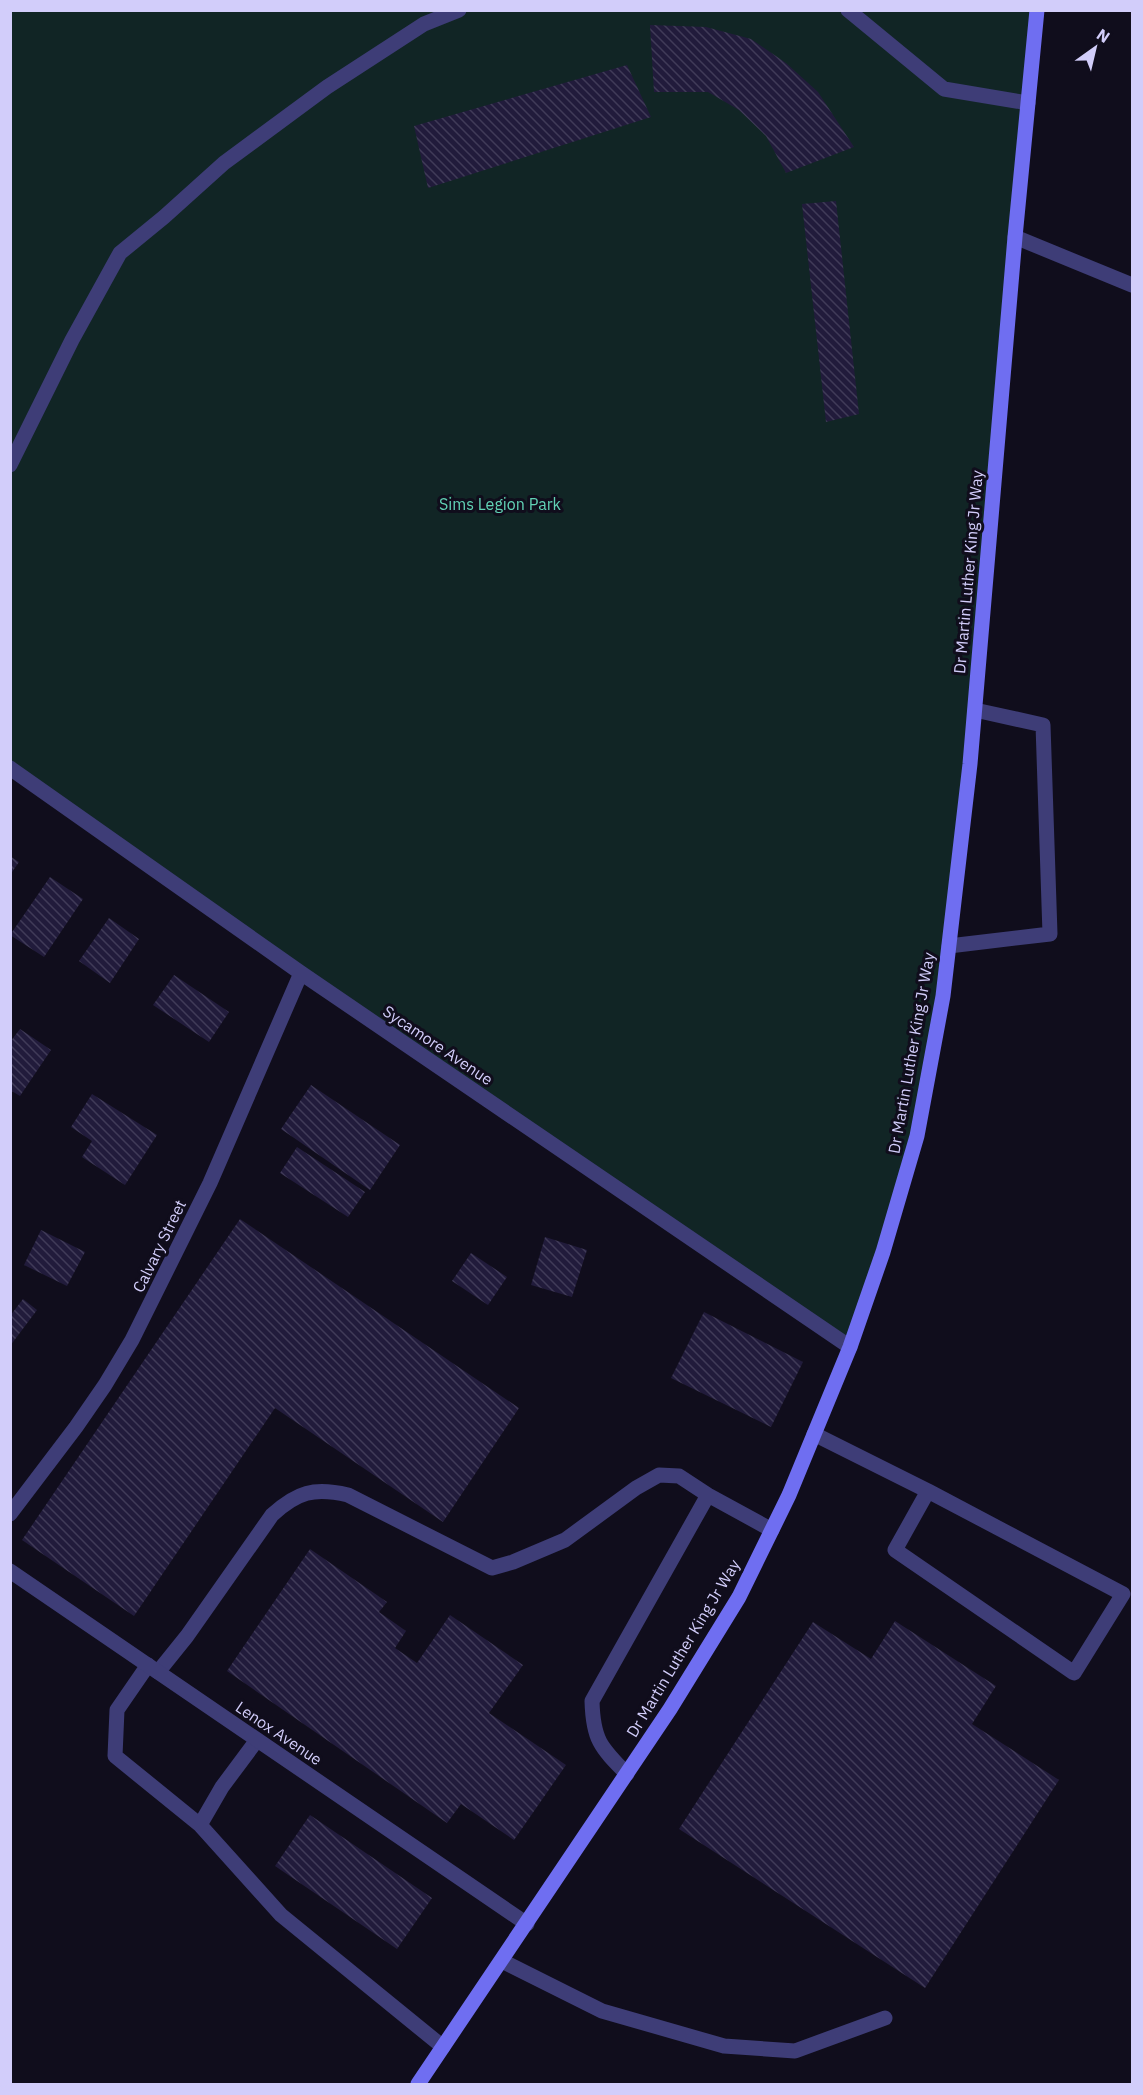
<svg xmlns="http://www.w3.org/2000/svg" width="1143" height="2095" viewBox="0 0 1143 2095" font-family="'IBM Plex Sans',sans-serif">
<defs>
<pattern id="building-back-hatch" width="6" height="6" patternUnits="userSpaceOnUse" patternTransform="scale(1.5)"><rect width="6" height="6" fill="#211b3b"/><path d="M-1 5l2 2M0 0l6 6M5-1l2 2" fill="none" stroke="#403b58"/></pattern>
</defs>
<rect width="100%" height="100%" fill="#100d1c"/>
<path fill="#112525" d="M11,11H1037L970,764L917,1136L850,1347L11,768Z"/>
<path fill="url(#building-back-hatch)" d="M650,25L706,27L751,39L786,63L818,92L854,147L786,173L766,136L739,110L708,92H654Z
M627,65L651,117L428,188L414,126Z
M836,201L859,414L826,422L802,204Z
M10,856L19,862L10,875Z
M50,877L83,899L44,957L10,935Z
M109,918L139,939L110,983L79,961Z
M174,975L229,1012L209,1042L153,1005Z
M20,1029L51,1050L20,1096L10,1090V1042Z
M311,1085L400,1145L370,1190L281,1129Z
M92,1094L157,1135L125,1185L82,1157L92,1141L71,1127Z
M297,1147L365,1192L348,1217L280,1173Z
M240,1219L519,1408L443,1522L275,1408L134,1616L22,1540Z
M41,1230L85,1252L67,1286L24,1265Z
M545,1237L587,1250L572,1297L531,1285Z
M471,1253L507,1277L488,1305L452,1281Z
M23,1299L37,1310L10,1346V1316Z
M704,1312L803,1362L771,1427L671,1378Z
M310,1549L387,1602L379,1612L406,1631L395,1648L417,1663L450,1615L523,1665L489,1713L566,1765L514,1840L461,1804L447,1823L227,1671Z
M895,1621L996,1686L972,1724L1059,1780L925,1988L679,1829L813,1622L871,1659Z
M310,1815L432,1898L397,1949L275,1866Z"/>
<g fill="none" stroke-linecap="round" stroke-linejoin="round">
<path stroke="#3e3d77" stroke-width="15" d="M848,10L944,89L1028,103
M10,465L72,340L120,253L164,217L224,163L327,87L424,24L459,10
M949,946L1050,934L1043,725L975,710
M814,1434L928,1491L1123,1594L1074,1673L895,1550L928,1491
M148,1665L117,1710L115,1756L200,1825
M158,1672L187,1636L272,1515C297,1492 314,1487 348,1495L492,1568L513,1562L565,1540L636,1488L659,1475L679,1476L708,1495L772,1530
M257,1740L222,1787L200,1825L281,1915L443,2047
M627,1774C600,1747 593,1739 592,1701L708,1495
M502,1961L602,2011L724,2046L795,2051L885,2018"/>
<path stroke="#3e3d77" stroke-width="15" d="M1015,237L1132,285
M10,768L301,973L850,1347
M10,1514L76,1427L105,1385L132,1340L210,1183L301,973
M10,1571L527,1924"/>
<path stroke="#6f6ef1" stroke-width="15" d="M418,2084L670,1709L739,1597L789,1495L850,1347L883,1252L917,1136L943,996L970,764L1015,237L1037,10"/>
</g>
<g text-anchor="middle" stroke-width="6" stroke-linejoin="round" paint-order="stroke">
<g font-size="16" fill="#61d2b5" stroke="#100d1c">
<text x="500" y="510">Sims Legion Park</text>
</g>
<g font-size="16" fill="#d2cdfa" stroke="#100d1c">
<text transform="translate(968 572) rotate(-85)" y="6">Dr Martin Luther King Jr Way</text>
<text transform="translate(438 1045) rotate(34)" y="6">Sycamore Avenue</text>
<text transform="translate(911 1053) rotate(-80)" y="6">Dr Martin Luther King Jr Way</text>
<text transform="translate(159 1246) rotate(-64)" y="6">Calvary Street</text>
<text transform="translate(683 1648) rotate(-59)" y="6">Dr Martin Luther King Jr Way</text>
<text transform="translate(279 1733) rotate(34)" y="6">Lenox Avenue</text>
</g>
</g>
<rect width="1143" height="2095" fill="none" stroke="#d2cdfa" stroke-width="24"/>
<g transform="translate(1095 48) rotate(34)" stroke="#100d1c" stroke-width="4.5" paint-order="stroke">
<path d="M0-4.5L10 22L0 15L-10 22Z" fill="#d2cdfa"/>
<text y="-9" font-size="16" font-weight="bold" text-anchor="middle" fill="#d2cdfa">N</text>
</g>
</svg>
